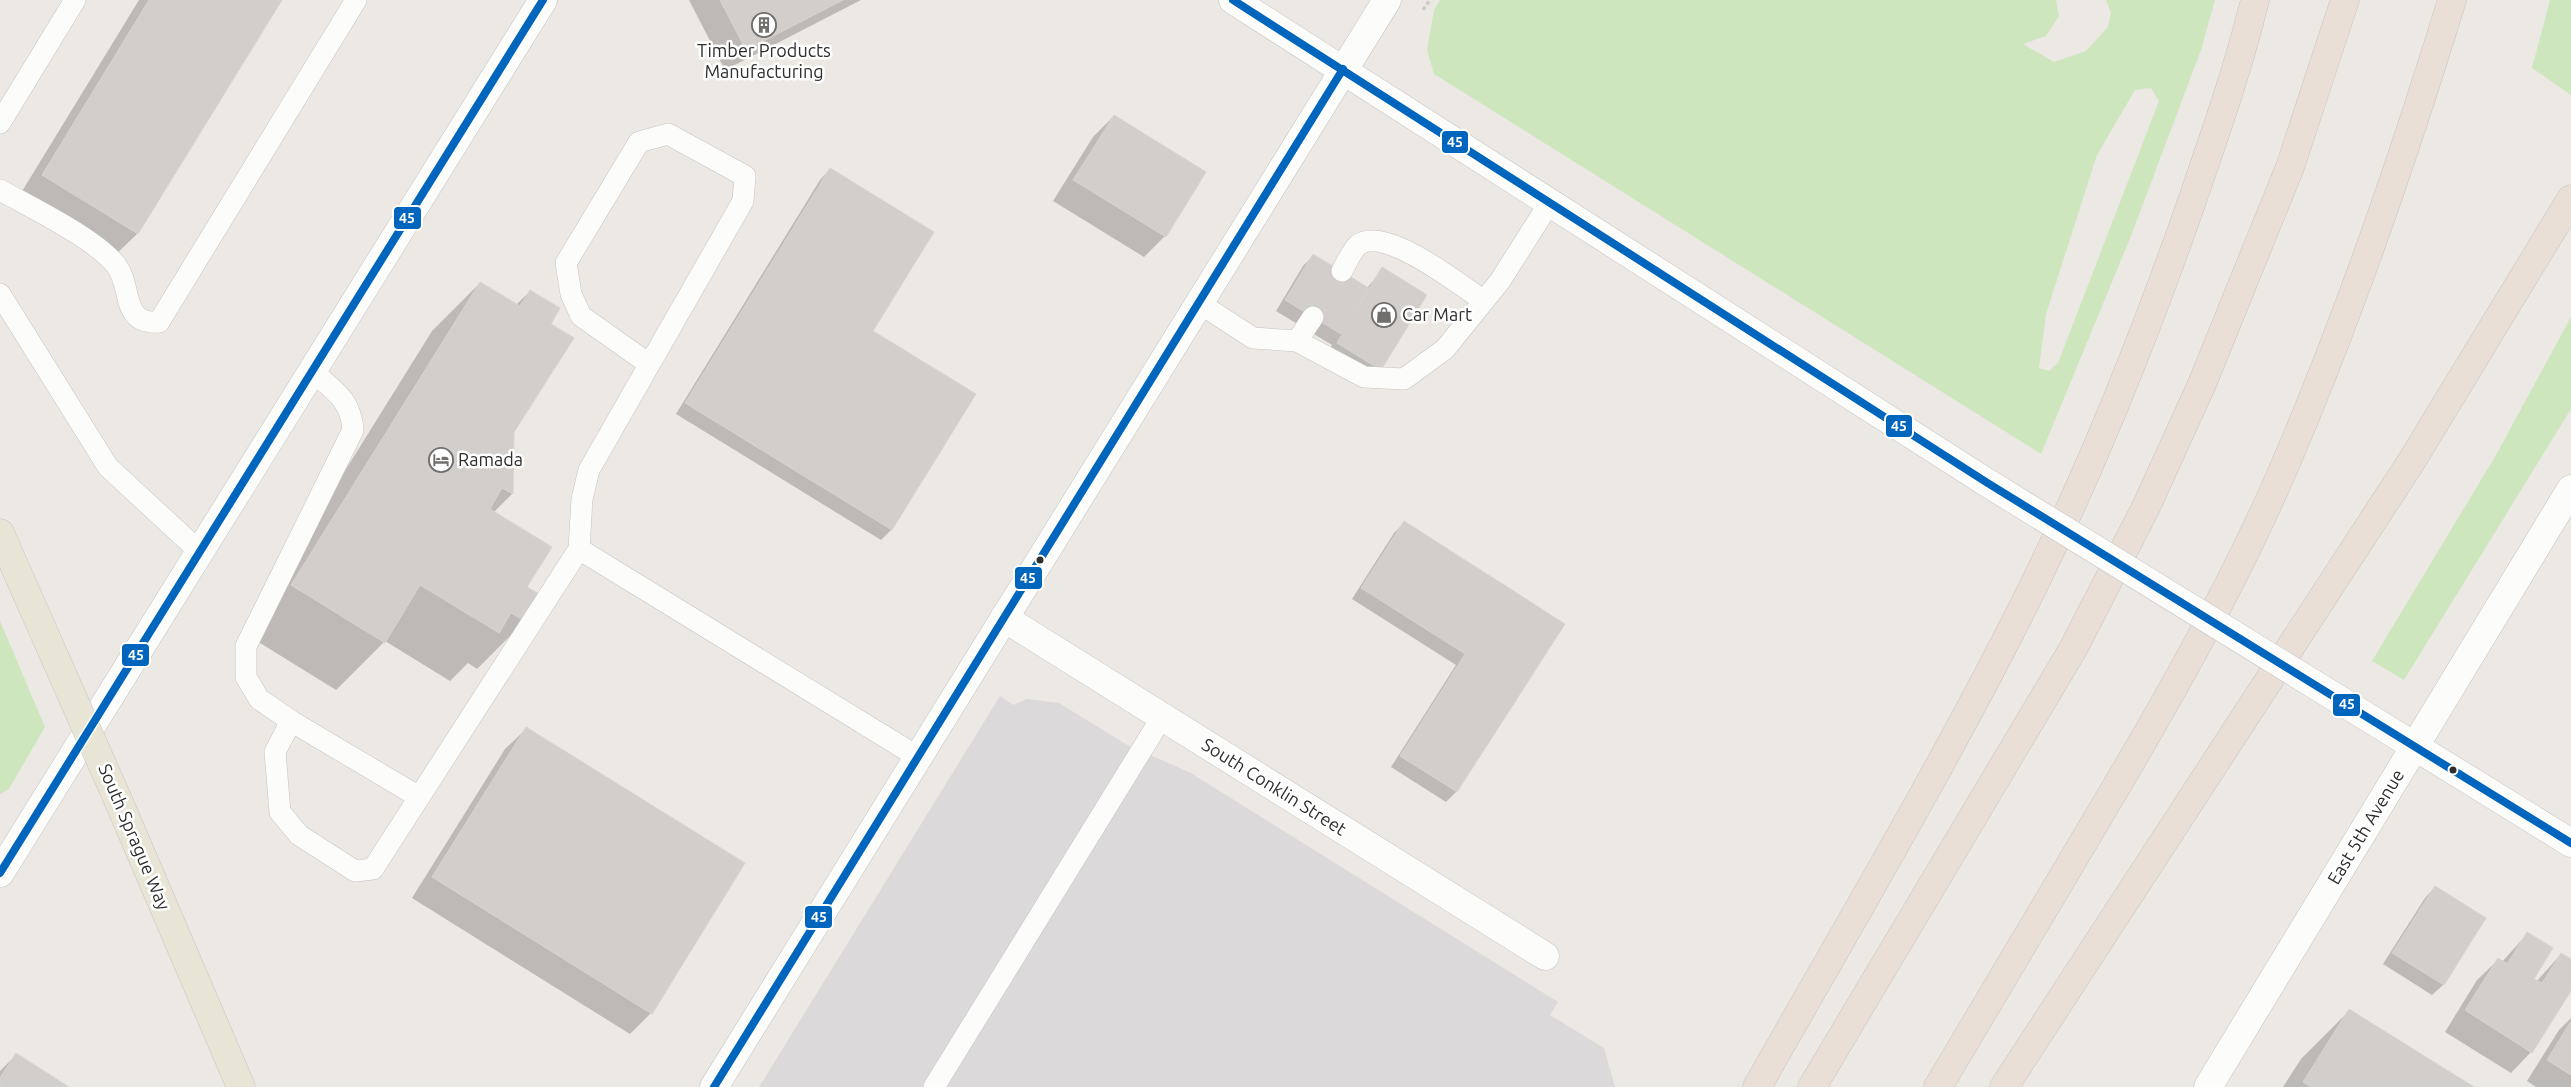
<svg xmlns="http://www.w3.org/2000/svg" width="2571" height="1087" viewBox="0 0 2571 1087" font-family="Ubuntu,sans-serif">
<rect width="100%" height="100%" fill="#ece8e4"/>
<path fill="#dcd9db" d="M1000,696L1013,705L1027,699L1059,703L1129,746L1189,772L1558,1002L1550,1015L1604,1048L1615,1087H759Z"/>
<path fill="#cee6be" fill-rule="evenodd" d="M1440,0H2056L2059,16L2046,36L2023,44L2054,62L2086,51L2108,27L2111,13L2106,0H2215L2201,50L2131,236L2041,454L1434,74L1427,50L1434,10ZM2151,88L2159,101L2058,363L2049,371L2039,368L2046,314L2097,155L2135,90Z
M2550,0H2571V95L2532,68Z
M2571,317V409L2404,680L2372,661L2496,455Z
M0,621L45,727L9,789L0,794Z"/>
<path fill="#0003" d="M139,0H280L137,234L107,263L13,206Z
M689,0H861L725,70Z
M1114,116L1165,236L1144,257L1053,201L1093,137Z
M830,169L872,332L975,395L891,530L881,540L676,414L820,180Z
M1313,256L1367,288L1383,269L1425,295L1370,380L1327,354L1332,345L1276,311L1303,266Z
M480,283L516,305L530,291L549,324L513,432L512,494L493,513L525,621L477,669L468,663L450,681L385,641L336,690L244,633L432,331Z
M1404,523L1563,625L1456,792L1446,802L1391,767L1456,665L1352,599L1394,533Z
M526,729L651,1013L630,1034L412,898L505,749Z
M2435,887L2485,919L2443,985L2432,995L2383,964L2425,898Z
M2527,934L2532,979L2536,982L2561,954L2571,960V988L2531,1052L2511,1073L2445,1032L2477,980L2498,960L2502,962Z
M2349,1011L2471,1087H2283L2301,1059Z
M2571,1018V1087H2536L2527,1081L2559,1030Z
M16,1055L67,1087H0V1071Z"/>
<path fill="#d1cecb" stroke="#d7d4d0" d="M149,0H282L138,234L42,175Z
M720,0H843L746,50Z
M1114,115L1206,172L1166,237L1073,180Z
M830,168L934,232L873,331L976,394L892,530L685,403Z
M1313,254L1369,288L1341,334L1285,300Z
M1382,267L1427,295L1381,370L1337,343Z
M480,282L520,306L530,290L560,308L551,324L574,338L514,432L513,494L502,488L490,509L552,547L527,587L542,596L526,622L511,613L499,633L420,585L385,643L291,585Z
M1404,521L1565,624L1457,792L1400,756L1465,654L1361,588Z
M526,727L745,863L652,1014L432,877Z
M2435,886L2486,918L2444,985L2392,953Z
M2527,932L2553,948L2534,979L2542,983L2561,953L2571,959V991L2532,1053L2465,1010L2498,958L2507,964Z
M2349,1009L2474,1087H2311L2303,1082Z
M2571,1021V1075L2547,1060Z
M16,1053L69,1087H0V1078Z"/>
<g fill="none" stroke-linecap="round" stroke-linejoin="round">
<defs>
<path id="lane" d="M0,123L75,0
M0,190C32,208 94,238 116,265C133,287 120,325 159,322L356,0
M1342,271C1346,264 1352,250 1358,245C1385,225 1460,285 1484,301
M0,294L108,467L200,552
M1199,303L1253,338L1297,341L1364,377L1404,379L1445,349L1500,281L1550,202
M1297,341L1313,317
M649,364L581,316L571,294L566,263L639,142L668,134L745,176L743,201L589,470L582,499L579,549L918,757
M291,721L259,699L246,677V646L353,430C351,399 333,390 312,371
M419,797L291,721L275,752L280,812L299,835L355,871L373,869L579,549
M934,1087L1162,717"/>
<path id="street" d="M1004,618L1545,956
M2415,746L2571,489"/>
<path id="secondary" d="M1233,0L1986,482
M2351,707L2571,843
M0,873L543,0
M714,1087L1387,0
M2208,1087L2415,746"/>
<path id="primary" d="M0,533L45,635
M118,800L241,1087"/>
<path id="highway" d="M1757,1087C1850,923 1947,760 2031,591C2093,465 2146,333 2192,201C2215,134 2238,69 2255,0
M1812,1087L2073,649L2146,507L2202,384L2290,167L2345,0
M1938,1087C1991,998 2043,910 2096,821C2162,710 2227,597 2279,479C2347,323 2402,163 2452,0
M2004,1087L2411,462L2571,199"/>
</defs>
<use href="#lane" stroke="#c5c4c5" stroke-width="22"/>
<use href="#street" stroke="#c5c4c5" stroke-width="29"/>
<use href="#secondary" stroke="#c5c4c5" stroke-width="29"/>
<use href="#primary" stroke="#c6c5c4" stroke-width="29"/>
<use href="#highway" stroke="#c6c5c4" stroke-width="29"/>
<path stroke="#c9c9c8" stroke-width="3" stroke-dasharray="4 2.5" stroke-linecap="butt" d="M1423,10L1430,0"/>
<use href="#lane" stroke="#fcfcfb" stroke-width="21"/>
<use href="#street" stroke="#fcfcfb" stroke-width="28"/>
<use href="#secondary" stroke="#fcfcfb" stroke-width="28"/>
<use href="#primary" stroke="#e8e4d6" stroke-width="28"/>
<use href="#highway" stroke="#eadfd6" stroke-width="28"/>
<defs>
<path id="secondary-bridge" d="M1986,482L2351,707"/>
<path id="primary-bridge" d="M45,635L118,800"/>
</defs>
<use href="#secondary-bridge" stroke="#c5c4c5" stroke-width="29" stroke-linecap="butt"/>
<use href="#primary-bridge" stroke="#c6c5c4" stroke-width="29" stroke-linecap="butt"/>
<use href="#secondary-bridge" stroke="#fcfcfb" stroke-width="28"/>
<use href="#primary-bridge" stroke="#e8e4d6" stroke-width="28"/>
<defs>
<path id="bus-1" d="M1233,0L1986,482L2571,843
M0,873L543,0
M714,1087L1343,69"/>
</defs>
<use href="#bus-1" stroke="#fff" stroke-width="11"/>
<use href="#bus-1" stroke="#0065bd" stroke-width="8"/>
</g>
<defs>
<symbol id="building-ring" viewBox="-11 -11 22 22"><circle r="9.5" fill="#fff" stroke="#706f6e" stroke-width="1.5"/><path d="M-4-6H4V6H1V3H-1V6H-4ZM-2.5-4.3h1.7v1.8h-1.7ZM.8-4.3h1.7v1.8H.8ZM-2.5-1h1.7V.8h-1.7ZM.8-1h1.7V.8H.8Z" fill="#706f6e"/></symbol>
<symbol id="shop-ring" viewBox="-11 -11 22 22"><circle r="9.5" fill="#fff" stroke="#706f6e" stroke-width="1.5"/><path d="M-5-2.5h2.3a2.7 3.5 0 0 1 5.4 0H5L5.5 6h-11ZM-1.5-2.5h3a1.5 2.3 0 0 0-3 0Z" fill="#706f6e"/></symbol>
<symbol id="hotel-ring" viewBox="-11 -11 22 22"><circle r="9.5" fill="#fff" stroke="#706f6e" stroke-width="1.5"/><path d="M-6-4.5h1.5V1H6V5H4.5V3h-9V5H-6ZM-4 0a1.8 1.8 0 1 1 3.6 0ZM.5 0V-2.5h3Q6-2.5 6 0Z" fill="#706f6e"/></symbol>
</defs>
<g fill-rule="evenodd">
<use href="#building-ring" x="750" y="11" width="28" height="28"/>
<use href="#shop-ring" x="1370" y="301" width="28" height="28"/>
<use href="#hotel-ring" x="427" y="446" width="28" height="28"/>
</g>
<g fill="#2e2e2e" stroke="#fff" stroke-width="2">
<circle cx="1040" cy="560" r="4.5"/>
<circle cx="2453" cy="770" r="4.5"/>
</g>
<g text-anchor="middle" stroke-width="5" stroke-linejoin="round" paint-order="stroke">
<g font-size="18" fill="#2e2e2e" stroke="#fff" text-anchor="start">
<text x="764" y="57" text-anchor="middle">Timber Products<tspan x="764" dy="21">Manufacturing</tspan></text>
<text x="1402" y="321">Car Mart</text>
<text x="458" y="466">Ramada</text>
</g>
<g font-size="18" fill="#2e2e2e" stroke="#fff">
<text transform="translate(1274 787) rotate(32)" y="6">South Conklin Street</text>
<text transform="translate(2366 827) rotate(-59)" y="6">East 5th Avenue</text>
<text transform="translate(134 837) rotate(67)" y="6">South Sprague Way</text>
</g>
</g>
<g stroke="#fff" stroke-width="2">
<rect x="1441" y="130" width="28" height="24" rx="5" fill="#0065bd"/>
<rect x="393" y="206" width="29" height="24" rx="5" fill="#0065bd"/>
<rect x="1885" y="414" width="28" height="24" rx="5" fill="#0065bd"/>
<rect x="1014" y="566" width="29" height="24" rx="5" fill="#0065bd"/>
<rect x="121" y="643" width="29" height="24" rx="5" fill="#0065bd"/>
<rect x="2332" y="693" width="29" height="24" rx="5" fill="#0065bd"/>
<rect x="804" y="905" width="29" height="24" rx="5" fill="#0065bd"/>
</g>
<g font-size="14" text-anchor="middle" font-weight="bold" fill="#fff">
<text x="1455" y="147">45</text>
<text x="407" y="223">45</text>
<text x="1899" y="431">45</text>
<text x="1028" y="583">45</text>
<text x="136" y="660">45</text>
<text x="2347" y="709">45</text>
<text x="819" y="922">45</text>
</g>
</svg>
